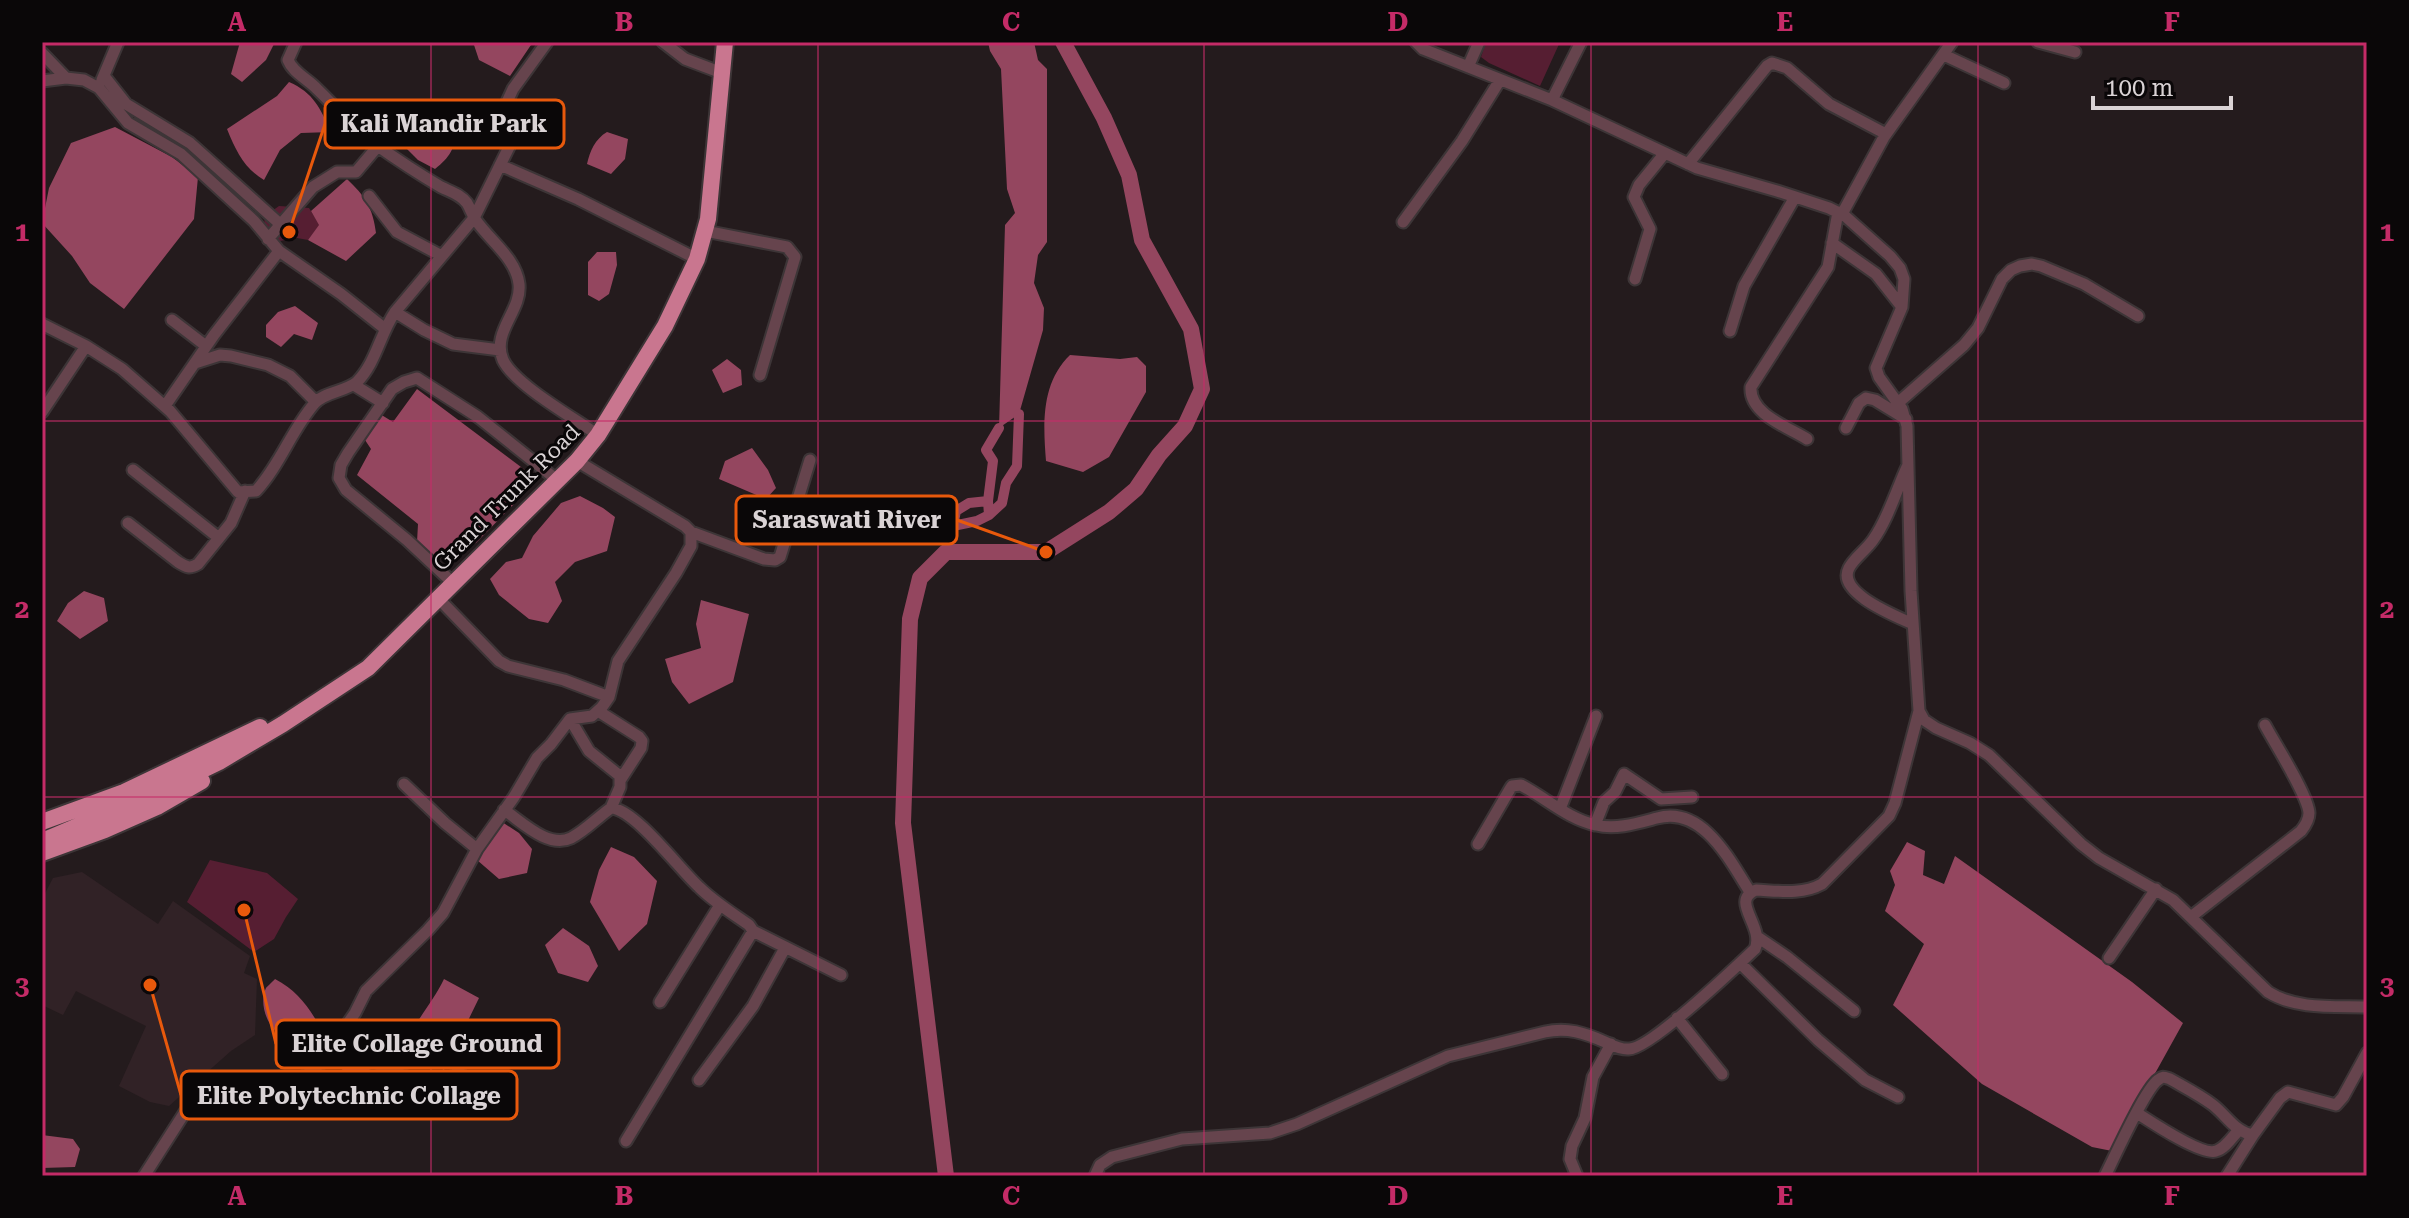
<svg xmlns="http://www.w3.org/2000/svg" width="2409" height="1218" viewBox="0 0 2409 1218" font-family="'Roboto Serif',serif">
<rect width="100%" height="100%" fill="#241b1d"/>
<path fill="#312226" d="M82,872L158,924L173,901L250,956L244,973L257,979L255,1035L231,1051L169,1106L150,1102L119,1086L146,1026L76,991L63,1015L42,1005V899L53,878Z"/>
<path fill="#561e32" d="M1486,42H1560L1540,86L1489,63L1481,57Z
M279,206L309,208L320,225L308,240L297,238L262,244L265,216Z
M210,860L267,873L298,899L286,917L274,939L254,952L187,902Z"/>
<path fill="#94465f" d="M240,42H275L266,60L242,82L231,74Z
M473,42H533L510,76L479,60Z
M988,42H1034L1038,60L1047,69V242L1038,255L1034,283L1044,308L1043,330L1019,414L999,428L1005,225L1015,213L1007,189L1001,69L990,51Z
M289,82C314,93 320,108 331,132L301,133L280,150L264,180C244,168 236,151 227,129L277,96Z
M426,123L443,129H456C455,149 450,157 435,169L418,160L403,145L407,131L416,124Z
M115,127L172,157L198,177L194,219L124,309L90,283L72,256L42,223L49,188L71,143Z
M607,132L628,139L625,159L611,174L587,164C590,151 595,139 607,132Z
M347,179C365,196 373,208 376,233L346,261L308,240L319,225L311,211Z
M597,252H616L617,265L609,294L599,301L588,295V262Z
M295,306L318,323L312,340L294,334L281,347L266,337V325L278,312Z
M1070,355L1120,359L1137,357L1146,366V392L1109,457L1083,472L1046,461C1043,424 1041,383 1070,355Z
M727,359L741,370L742,385L723,393L712,370Z
M417,389L525,470L514,504L476,543L434,556L417,542L418,524L357,475L371,449L365,440L380,414L393,422Z
M752,448L768,470L776,488L766,499L719,479L725,461Z
M580,496L603,508L615,517L607,551L575,562L555,582L562,601L548,623L529,619L499,595L490,579L506,562L522,558L533,536L561,503Z
M84,591L104,598L108,621L80,639L57,621L68,603Z
M701,600L749,614L733,682L689,704L672,682L665,659L701,648L696,624Z
M499,820L519,833L532,849L527,873L499,879L477,860Z
M1907,842L1925,851L1923,875L1944,884L1955,856L2132,982L2183,1023L2112,1151L2092,1147L1982,1084L1893,1005L1924,944L1885,911L1895,885L1890,871Z
M611,847L634,857L657,881L647,924L619,951L590,902L599,870Z
M563,928L589,946L598,966L588,982L558,973L545,945Z
M275,979C294,989 305,1002 316,1020L310,1033C305,1035 297,1039 292,1039C271,1038 257,1006 266,988C267,987 274,980 275,979Z
M444,979L479,998L444,1070C424,1059 416,1053 412,1031C422,1013 435,998 444,979Z
M346,1066L371,1069C385,1093 383,1107 358,1120L339,1114L330,1094L336,1075Z
M42,1135L73,1139L80,1149L75,1167L42,1168Z"/>
<g fill="none" stroke-linecap="round" stroke-linejoin="round">
<path stroke="#94465f" stroke-width="10" d="M989,515L988,501L993,461L986,450L999,428
M953,526L956,511L969,503L988,501
M946,552L953,526L977,521L989,515L1002,503L1006,483L1017,466L1019,414"/>
<path stroke="#94465f" stroke-width="16" d="M946,1176L903,823L910,619L920,578L946,552H1046L1109,512L1136,489L1159,455L1185,426L1202,389L1191,329L1142,240L1129,175L1104,118L1063,42"/>
<defs>
<path id="minor" d="M296,42L288,60C293,73 308,79 317,89C336,107 354,129 375,144C396,159 419,174 441,187C451,192 460,194 467,203C470,208 472,214 475,219C489,240 516,258 519,284C522,311 491,332 503,360C515,385 574,418 598,435
M663,42L685,59L722,73
M1416,42L1423,49L1552,100L1697,168L1777,191L1829,208L1845,216L1890,256L1900,268L1904,279L1902,307L1876,368L1879,377L1902,409L1907,426L1911,591L1919,711L1924,720L1936,728L1970,743L1989,755L2081,844L2099,858L2173,900L2268,992C2297,1010 2334,1006 2367,1007
M2038,42L2075,52
M42,53L66,78
M1944,55L2004,83
M1468,67L1479,42
M104,76L126,104L190,143L280,224
M102,80L118,42
M42,81L66,78L84,80L99,88L128,123L181,154L254,221L279,251L341,294L384,328
M1552,100L1581,42
M1688,164L1767,66L1772,63L1787,68L1829,104L1886,134
M500,165L578,199L697,259
M369,196L397,232L442,256
M1842,214L1884,137L1952,42
M1403,222L1462,141L1500,80
M705,231L787,247L795,257L760,375
M268,239L313,187L337,172H356L378,146
M1832,243L1876,274L1902,307
M1635,279L1650,229L1634,197L1639,185L1665,153
M395,312L424,330L453,344L500,350
M172,320L206,346
M42,324L86,346
M1730,331L1744,286L1795,197
M195,363L220,355L231,356L268,365L290,376L315,401
M354,385L383,403
M1899,402L1964,345L1978,328L2002,279L2011,270L2020,266L2032,264L2041,266L2084,284L2138,316
M165,406L214,335L279,251
M42,412L86,346L122,369L170,411L238,492L256,491C280,465 291,431 314,404C323,392 345,392 357,382C376,363 380,334 395,312L474,218L513,139L514,125L507,102L513,89L547,42
M1846,428L1859,403L1866,398L1875,400L1906,419
M1807,439C1788,427 1749,414 1751,387L1828,267L1838,212
M1907,467C1896,491 1888,519 1873,540C1866,550 1854,558 1849,568C1836,593 1896,616 1913,624
M133,470L219,538
M128,523L178,562C186,567 190,569 198,564L231,523L245,491
M691,532L764,559L775,560L780,557L810,460
M453,583L407,540L346,490L339,478L341,465L348,453L392,389L404,382L417,378L478,417L557,480
M438,598L499,661L508,666L564,680L609,697
M598,711L639,737L642,741L641,748L621,779
M570,719L589,751L620,776V787L611,808
M404,784L445,823L477,849
M1560,809L1596,716
M504,810C521,821 548,849 571,838C585,831 598,817 611,808C635,809 680,870 699,887C714,902 732,913 749,925L753,931L626,1141
M1595,825L1604,802L1615,792L1624,774L1661,799L1692,797
M1478,844L1510,789L1512,786L1521,785C1546,798 1568,819 1596,825C1616,830 1638,823 1657,818C1703,805 1730,861 1750,892
M2192,916L2301,831C2305,826 2309,820 2309,813C2308,795 2275,744 2265,725
M753,931L841,975
M1759,938L1787,957L1854,1011
M2109,958L2156,889
M1740,963L1818,1040L1865,1080L1898,1097
M660,1002L720,905
M1677,1018L1722,1074
M331,1047L390,1069L440,1093L446,1091L463,1061
M699,1080L753,1006L785,948
M2137,1113C2151,1122 2202,1156 2216,1151C2225,1149 2233,1136 2239,1130
M144,1176L194,1098L232,1086L274,1095L297,1082L320,1064L355,1013L366,991L428,930L443,913L477,849L514,797L537,758L551,744L570,719L592,716L602,707L609,697L618,661L676,573L691,546V532L685,526L577,461
M1095,1176L1100,1165L1112,1157L1182,1139L1270,1133L1297,1124L1448,1056L1545,1032C1567,1027 1585,1033 1605,1042C1612,1045 1620,1050 1629,1049C1650,1049 1736,967 1755,949C1765,926 1729,901 1756,890C1778,891 1802,895 1822,884L1889,816L1895,803L1919,711
M1577,1176L1570,1159L1572,1146L1585,1118L1593,1077L1611,1044
M2105,1176C2114,1158 2145,1089 2158,1080C2163,1076 2164,1077 2170,1079C2184,1087 2200,1095 2213,1105C2227,1116 2235,1132 2253,1135L2280,1098L2288,1092L2336,1105L2343,1097L2367,1053
M2227,1176L2253,1135"/>
<path id="highway" d="M42,822L124,792L260,727
M42,841L153,794L219,762L283,724L368,668L577,461L598,435L665,326L697,259L708,219L725,42
M42,853L105,830L157,807L202,781"/>
</defs>
<use href="#minor" stroke="#3d3537" stroke-width="15"/>
<use href="#highway" stroke="#3d3537" stroke-width="20"/>
<use href="#minor" stroke="#66444d" stroke-width="11"/>
<use href="#highway" stroke="#c9768f" stroke-width="16"/>
</g>
<path fill="none" stroke="#c42b67" stroke-width="2" stroke-opacity="0.55" d="M431,42V1176M818,42V1176M1204,42V1176M1591,42V1176M1978,42V1176M42,421H2367M42,797H2367"/>
<g text-anchor="middle" stroke-width="6" stroke-linejoin="round" paint-order="stroke">
<g font-size="22" fill="#dad3d5" stroke="#0a0708">
<text transform="translate(506 497) rotate(-45)" y="8">Grand Trunk Road</text>
</g>
</g>
<path fill="none" stroke="#e8590c" stroke-width="3" d="M289 232L325 124M1046 552L957 520M244 910L276 1044M150 985L181 1095"/>
<g fill="#e8590c" stroke="#0a0708" stroke-width="3">
<circle cx="289" cy="232" r="8"/>
<circle cx="1046" cy="552" r="8"/>
<circle cx="244" cy="910" r="8"/>
<circle cx="150" cy="985" r="8"/>
</g>
<g fill="#0a0708" stroke="#e8590c" stroke-width="3">
<rect x="325" y="100" width="239" height="48" rx="8"/>
<rect x="736" y="496" width="221" height="48" rx="8"/>
<rect x="276" y="1020" width="283" height="48" rx="8"/>
<rect x="181" y="1071" width="336" height="48" rx="8"/>
</g>
<g font-size="24" text-anchor="middle" font-weight="bold" fill="#dad3d5">
<text x="444" y="132">Kali Mandir Park</text>
<text x="847" y="528">Saraswati River</text>
<text x="417" y="1052">Elite Collage Ground</text>
<text x="349" y="1104">Elite Polytechnic Collage</text>
</g>
<rect width="2409" height="1218" fill="none" stroke="#0a0708" stroke-width="88"/>
<path d="M2093 96v12h138v-12" fill="none" stroke="#dad3d5" stroke-width="4"/>
<text x="2105" y="96" font-size="24" fill="#dad3d5" stroke="#0a0708" stroke-width="6" paint-order="stroke">100 m</text>
<rect x="44" y="44" width="2321" height="1130" fill="none" stroke="#c42b67" stroke-width="3"/>
<g font-size="26" text-anchor="middle" font-weight="bold" fill="#c42b67">
<text x="237" y="31">A</text>
<text x="624" y="31">B</text>
<text x="1011" y="31">C</text>
<text x="1398" y="31">D</text>
<text x="1785" y="31">E</text>
<text x="2172" y="31">F</text>
<text x="22" y="241">1</text>
<text x="2387" y="241">1</text>
<text x="22" y="618">2</text>
<text x="2387" y="618">2</text>
<text x="22" y="995">3</text>
<text x="2387" y="995">3</text>
<text x="237" y="1205">A</text>
<text x="624" y="1205">B</text>
<text x="1011" y="1205">C</text>
<text x="1398" y="1205">D</text>
<text x="1785" y="1205">E</text>
<text x="2172" y="1205">F</text>
</g>
</svg>
